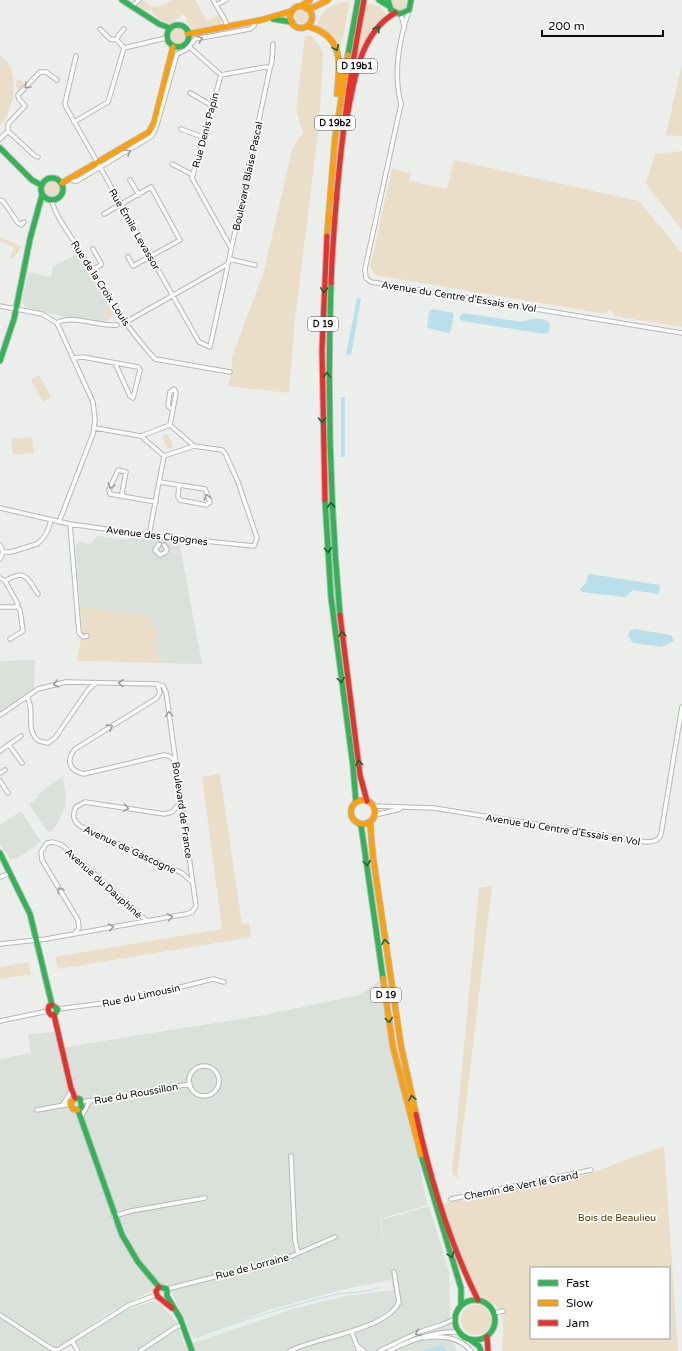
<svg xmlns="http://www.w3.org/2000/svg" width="682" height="1351" viewBox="0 0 682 1351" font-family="'Varela Round',sans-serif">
<rect width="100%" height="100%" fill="#eceeec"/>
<path fill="#dae1db" d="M77,254L115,315L104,323L56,315L25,307L22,302L28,272L51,277L53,266Z
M97,536L128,540L132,536L179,541L202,664L159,663L151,617L80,606L75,546L80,541L90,544Z
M35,660L34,690L0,713V661Z
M63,776L66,798L65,807L59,821L51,832L47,831L29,804L39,797L37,795Z
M21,811L41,842L15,860L14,858L11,860L0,844V825Z
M383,978L393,1047L417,1153L427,1205L380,1219L385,1246L381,1220L429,1206L449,1272L450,1315L454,1344L457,1351H83L76,1342L126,1310L152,1301L160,1303L177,1323L185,1346L296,1308L346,1296L393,1290L391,1280L345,1289L269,1310L193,1338L167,1283L112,1311L78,1334L60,1351H0V1059L31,1053L28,1035L57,1031L61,1048L264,1015L359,995Z"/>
<path fill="#eadec8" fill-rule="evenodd" d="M144,0L151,7L156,6L157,8L173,0H195L207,21L219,15L222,20L220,24L194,29L188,24L185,15H182L174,21L167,23L156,17L151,10H145L139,6V3Z
M392,0H407L406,6L403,9L399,10L393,6Z
M342,2H350L340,51C335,40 329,31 317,26C320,11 328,7 342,2Z
M366,3L379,6L386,14L376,24L354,64Z
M294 17a7 7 0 1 1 14 0a7 7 0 1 1-14 0Z
M170 37a8 8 0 1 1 16 0a8 8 0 1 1-16 0Z
M305,36H312L322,50L323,58L319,124L295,320L289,393L228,386L232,372V357L264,271L292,150L295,143L303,133L296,109Z
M0,55C3,58 8,62 10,66C18,87 13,110 0,126Z
M682,63V136L666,135Z
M19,79L25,84L19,90L16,87V82Z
M682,151V230L648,187L646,183L655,154Z
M454,160L639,201L682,253V327L614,316L613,311L608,310L606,314L375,275L370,267L392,169L411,173L409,181L447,189Z
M43 190a9 9 0 1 1 18 0a9 9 0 1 1-18 0Z
M0,237L22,247L13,258H10L14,248L0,241Z
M108,305L114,315L106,320L102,315Z
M39,375L51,397L43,402L31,380Z
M168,434L173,447L167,449L162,436Z
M32,437L34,453L13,455L11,439Z
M80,606L152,617V625L158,633L156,642L159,663L77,661L82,633Z
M220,774L242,924L249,923L251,937L58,969L55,957L222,929L202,777Z
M492,886L457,1179L452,1173L479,888Z
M28,962L31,974L0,979V967Z
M664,1146L678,1351H502C503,1317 510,1308 473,1293L440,1204L586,1175ZM531,1268H669V1338H531Z
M461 1320a15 15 0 1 1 30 0a15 15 0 1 1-30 0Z"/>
<path fill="#b9dfea" d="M357,298L361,299L351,355L346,354Z
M432,309L454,313L451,331L449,333L427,328L429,312Z
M463,313L522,322C530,319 543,316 550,324L549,332L545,334L462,321L459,318Z
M341,397H345V457H341Z
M590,574L660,585L659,593L657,594L633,590L625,597L582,592L580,589L586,583L588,575Z
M634,629L671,635L674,641L662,647L634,643L631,641L628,635L630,631Z
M441,1345L443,1346L447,1351H421Z"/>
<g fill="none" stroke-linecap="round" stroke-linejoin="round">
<path stroke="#b9dfea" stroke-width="1" d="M0,65L3,62
M195,1338C241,1320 286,1307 333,1295C348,1292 364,1293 378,1288
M187,1351H188"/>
<defs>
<path id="street" d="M213,0L225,20L227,27
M216,5L226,0
M132,6L139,0
M409,10C399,41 393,72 401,104L365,269L366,278L371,282L682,333
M401,14L404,26
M100,29L110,39L117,40L124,48
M117,40L118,36L124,29
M76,56L65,103L66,107L199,342L210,347L228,264
M270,68L272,61L273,44
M221,75L192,178L231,248
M190,93L211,105
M74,122L108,102L124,48L166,38
M181,129L202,137
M0,139L8,131
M38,157L35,156L8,131V124L25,106L19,99L18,95L40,72H46L57,80
M172,164L193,175
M70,178L73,181H77L152,136L156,128L177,54L186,50L195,39L250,29L254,26V21
M130,180L139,195
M0,200L3,201L18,223L21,225L24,222
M52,201C56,217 68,232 77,246C100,285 124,325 155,359L230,372
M104,214L151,187L180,240L133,266L128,257
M229,259L255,265
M92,270L101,265V263L93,249
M0,306L42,314L57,323L93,402L95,420L93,434L59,522
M126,322L228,264L270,68L265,67L221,75L186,44
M57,323C70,314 100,327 117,325
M74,358L83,357L138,367L140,370L133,398L130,396L115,363
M170,425L176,393L174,389L170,392L168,406L173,410
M95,428L141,436L170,425L194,446L164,456L141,436
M160,482L205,489L210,502L206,505L180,500L178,497L179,486
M124,497L122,493L126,472L118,470L109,490L110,494L156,502
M0,508L70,524L155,536L254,546L257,538L238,482L225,453L222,450L194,446
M70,524L79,633L83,637L87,636
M149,535L164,456
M159,544L155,550L160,555L166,552L167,549L164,545
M0,545L3,552H11L37,544C44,539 49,529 51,520
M0,559L3,552
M0,578L5,581L18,604L15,607H0
M5,581C25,569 27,577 38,594
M10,639L23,631L20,610L17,606
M157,684L160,692L157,698L75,749C65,761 70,771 84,774L164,755L169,756L176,761
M27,697C36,711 24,730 39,741L48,743L55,738L88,690L96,683
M0,715L38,689L66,682L157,684L163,686L166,692L196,906L192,912L186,914L46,939L0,944
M9,745L22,763
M0,751L21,736
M0,773L5,770
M0,781L8,793
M181,802L172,812L164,814L85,802L76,807C72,814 73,821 80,826L182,873L192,882
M373,806L434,808L646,842C653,842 659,841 661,834L682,707
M375,815L400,809
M0,877L11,873
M75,933L79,928L78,920L42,860L41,852L47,843L53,842L62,845L147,921
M58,1009L128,1000L213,979L224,982
M0,1021L48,1011
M189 1081a15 15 0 1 1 30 0a15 15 0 1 1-30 0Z
M82,1102L190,1084
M62,1106L72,1090
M37,1110L70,1104
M81,1117L90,1101
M291,1156L295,1241L298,1253
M451,1199L591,1170
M114,1216L131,1211L205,1198
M167,1289L285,1259L335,1237
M494,1313L503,1311
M0,1315L52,1349L57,1350
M352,1333L359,1351
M424,1338C442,1335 459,1337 471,1351
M72,1341L78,1351
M358,1346L364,1351
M56,1351L129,1305L156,1295
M140,1351L176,1327L182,1325
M290,1351C316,1337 387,1330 399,1302L394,1272
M379,1351L419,1332L441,1325L455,1319
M389,1351C411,1340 433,1331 458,1332"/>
<path id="fast" d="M122,0L159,24L170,28
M379,0L389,6
M388,0L391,10L400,14L409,10L411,0
M273,19L292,22
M167 36a11 11 0 1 1 22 0a11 11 0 1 1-22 0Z
M348,55L358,0
M0,148L32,180L41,185
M41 189a11 11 0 1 1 22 0a11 11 0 1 1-22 0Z
M331,283C327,394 330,504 340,615
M0,361L14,319L30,239L42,195
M325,500L331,597L353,766L356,802
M361,825L383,978
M0,853L30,914L52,1005
M52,1005L58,1009L54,1015
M75,1098L80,1099L82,1107L78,1110
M78,1110L122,1235L138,1262L159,1287
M421,1155L461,1288V1305
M159,1287L167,1289V1296L180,1318L192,1351
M455 1320a20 20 0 1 1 40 0a20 20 0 1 1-40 0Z
M472,1341L479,1346L481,1351"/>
<path id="slow" d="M301,6L310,0
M290 17a11 11 0 1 1 22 0a11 11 0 1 1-22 0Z
M306,8L314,7L328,0
M307,26C344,36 340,62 337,94
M188,34L261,20L292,11
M62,183L149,132L154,123L173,47
M327,236L335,139L348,55
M351 812a12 12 0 1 1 24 0a12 12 0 1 1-24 0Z
M370,822L373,857L401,1046L416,1114
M383,978L393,1047L421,1155
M75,1098L70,1104L73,1109L78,1110"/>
<path id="jam" d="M347,117C354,80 360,33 395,13
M331,283C335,188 346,93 364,0
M325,500L322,350L327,236
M340,615L360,775L367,801
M52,1005L49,1006L48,1011L51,1015H54
M54,1015L71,1088L75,1098
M416,1114C430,1178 449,1242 478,1300
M159,1287L156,1291L157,1296L172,1308
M487,1337L488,1351"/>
</defs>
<use href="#street" stroke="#b6b8b6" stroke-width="5.5"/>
<use href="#fast" stroke="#b6b8b6" stroke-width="7"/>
<use href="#slow" stroke="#b6b8b6" stroke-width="7"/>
<use href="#jam" stroke="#b6b8b6" stroke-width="7"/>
<use href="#street" stroke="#fcfcfc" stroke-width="3.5"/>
<use href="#fast" stroke="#30b455" stroke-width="5"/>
<use href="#slow" stroke="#ff9f0a" stroke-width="5"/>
<use href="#jam" stroke="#e5322d" stroke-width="5"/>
</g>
<defs><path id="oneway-chevron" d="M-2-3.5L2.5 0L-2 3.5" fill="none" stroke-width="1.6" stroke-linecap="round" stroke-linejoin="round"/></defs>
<g stroke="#1e6030">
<use href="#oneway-chevron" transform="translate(377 29) rotate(-56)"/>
<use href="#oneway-chevron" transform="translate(336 48) rotate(66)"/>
<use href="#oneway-chevron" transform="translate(324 290) rotate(92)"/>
<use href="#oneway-chevron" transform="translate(327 375) rotate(-90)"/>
<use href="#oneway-chevron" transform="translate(322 420) rotate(89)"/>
<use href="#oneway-chevron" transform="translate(331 505) rotate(-93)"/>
<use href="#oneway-chevron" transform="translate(328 550) rotate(86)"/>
<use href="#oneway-chevron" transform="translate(342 634) rotate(-97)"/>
<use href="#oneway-chevron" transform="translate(341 680) rotate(82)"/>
<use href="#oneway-chevron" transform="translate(359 763) rotate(-98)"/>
<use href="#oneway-chevron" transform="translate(367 863) rotate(82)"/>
<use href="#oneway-chevron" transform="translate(385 942) rotate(-98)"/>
<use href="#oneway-chevron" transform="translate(389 1020) rotate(82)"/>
<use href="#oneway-chevron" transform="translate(412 1098) rotate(-103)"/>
<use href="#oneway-chevron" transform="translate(451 1255) rotate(73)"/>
</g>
<g stroke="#9c9c9c">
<use href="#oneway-chevron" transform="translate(200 39) rotate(-17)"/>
<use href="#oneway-chevron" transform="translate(27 86) rotate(134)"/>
<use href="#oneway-chevron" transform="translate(128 152) rotate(-30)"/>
<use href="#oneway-chevron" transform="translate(111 486) rotate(108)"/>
<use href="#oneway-chevron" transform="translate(207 497) rotate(-107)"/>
<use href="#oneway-chevron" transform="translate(121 683) rotate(-178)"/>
<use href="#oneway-chevron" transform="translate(56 684) rotate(166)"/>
<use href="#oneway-chevron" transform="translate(169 714) rotate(-98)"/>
<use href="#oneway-chevron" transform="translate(110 727) rotate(-32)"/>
<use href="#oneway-chevron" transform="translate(126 808) rotate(10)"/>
<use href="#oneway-chevron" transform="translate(60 890) rotate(-122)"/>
<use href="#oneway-chevron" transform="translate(170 917) rotate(-10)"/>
<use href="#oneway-chevron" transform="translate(111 927) rotate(-10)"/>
<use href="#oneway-chevron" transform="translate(418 1333) rotate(158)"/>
</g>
<g text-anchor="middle" stroke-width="3.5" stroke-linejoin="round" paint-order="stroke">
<g fill="#fff" stroke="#545654" stroke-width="1">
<rect x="337" y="59" width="40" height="14" rx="3"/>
<rect x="315" y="116" width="40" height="14" rx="3"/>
<rect x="308" y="317" width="30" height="14" rx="3"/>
<rect x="371" y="988" width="30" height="14" rx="3"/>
</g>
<g font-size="9" font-weight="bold" fill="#0b0d0b">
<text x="357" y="69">D 19b1</text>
<text x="335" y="126">D 19b2</text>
<text x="323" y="327">D 19</text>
<text x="386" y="998">D 19</text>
</g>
<g font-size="10" fill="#0b0d0b" stroke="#fff">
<text transform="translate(205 130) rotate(-75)" y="4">Rue Denis Papin</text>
<text transform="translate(247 176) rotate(-78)" y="4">Boulevard Blaise Pascal</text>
<text transform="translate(135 229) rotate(60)" y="4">Rue Émile Levassor</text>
<text transform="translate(101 283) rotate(57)" y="4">Rue de la Croix Louis</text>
<text transform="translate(459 296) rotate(9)" y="4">Avenue du Centre d'Essais en Vol</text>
<text transform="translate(157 535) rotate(7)" y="4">Avenue des Cigognes</text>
<text transform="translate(183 810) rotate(82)" y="4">Boulevard de France</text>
<text transform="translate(563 829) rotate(9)" y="4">Avenue du Centre d'Essais en Vol</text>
<text transform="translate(130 849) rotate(25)" y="4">Avenue de Gascogne</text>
<text transform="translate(104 883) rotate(42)" y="4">Avenue du Dauphiné</text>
<text transform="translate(141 995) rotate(-12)" y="4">Rue du Limousin</text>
<text transform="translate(136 1093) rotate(-10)" y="4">Rue du Roussillon</text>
<text transform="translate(521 1185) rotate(-11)" y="4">Chemin de Vert le Grand</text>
<text transform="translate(252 1266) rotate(-15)" y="4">Rue de Lorraine</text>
</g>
<g font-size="10" fill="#4f3703" stroke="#fff">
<text x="617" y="1221">Bois de Beaulieu</text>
</g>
</g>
<rect x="530" y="1267" width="140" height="72" fill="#ffffff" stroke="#9d9e9d"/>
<rect x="538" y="1280" width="20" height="6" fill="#30b455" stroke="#9d9e9d"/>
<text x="566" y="1287" font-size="12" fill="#0b0d0b">Fast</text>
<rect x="538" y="1300" width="20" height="6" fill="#ff9f0a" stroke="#9d9e9d"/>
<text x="566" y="1307" font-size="12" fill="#0b0d0b">Slow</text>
<rect x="538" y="1320" width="20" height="6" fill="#e5322d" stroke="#9d9e9d"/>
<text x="566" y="1327" font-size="12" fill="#0b0d0b">Jam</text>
<path d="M542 30v6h121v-6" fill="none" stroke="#0b0d0b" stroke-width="2"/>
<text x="548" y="30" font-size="12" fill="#0b0d0b" stroke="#ffffff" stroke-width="3" paint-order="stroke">200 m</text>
</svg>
